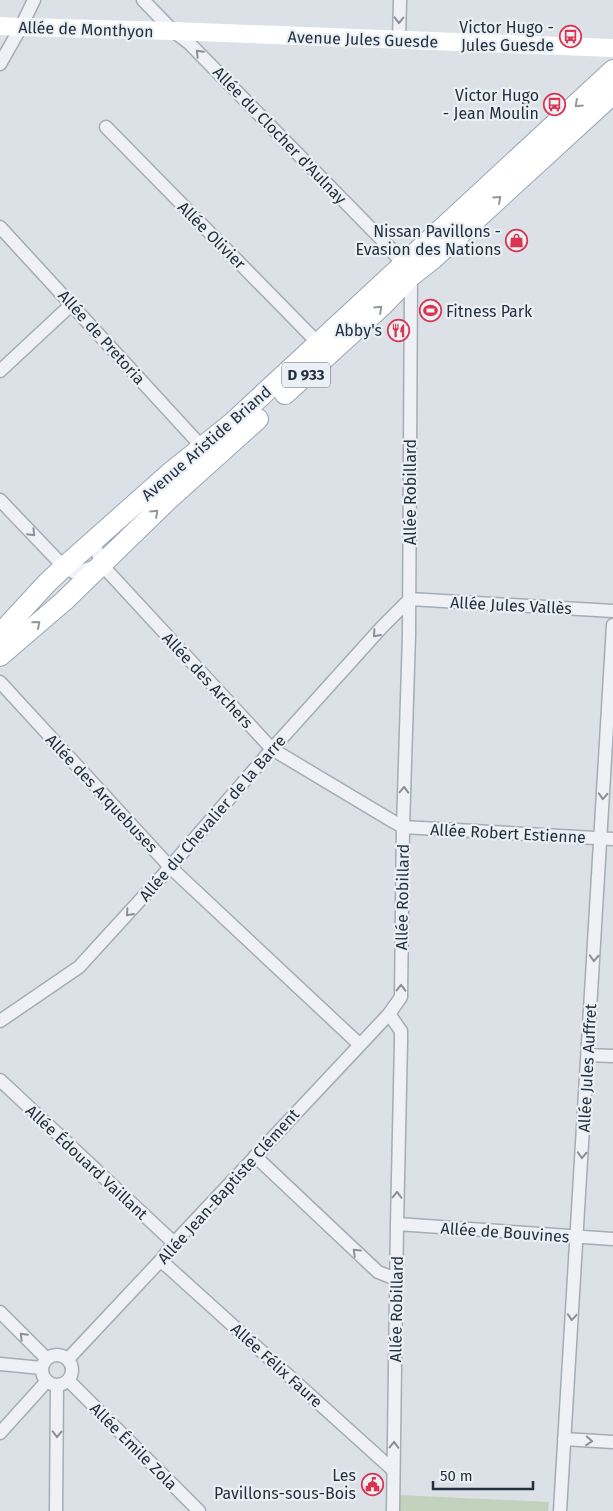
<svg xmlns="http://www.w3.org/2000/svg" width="613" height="1511" viewBox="0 0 613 1511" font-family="'Fira Sans',sans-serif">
<rect width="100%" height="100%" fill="#dce1e7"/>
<path fill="#c2d2bc" d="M400,1495L549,1502L548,1511H400Z"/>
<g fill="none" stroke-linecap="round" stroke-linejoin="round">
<defs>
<path id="street" d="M143,0L173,31L189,43L390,248L411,276L409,635L403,827L401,997L389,1014L401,1031V1041L397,1224L393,1511
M399,40L400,0
M0,64L21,27L34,0
M106,127L319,344
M0,227L203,448
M0,371L72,304
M0,500L64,567L75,573L96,566
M94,541L101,564L272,749L394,822L403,827L613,839
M0,682L170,867L359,1044
M0,1021L79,967L164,874L272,749L382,627L410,599L613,611
M588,1055L613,1056
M0,1080L174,1243
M255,1156L378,1272L396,1279
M397,1224L613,1239
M160,1261L167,1266L393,1470
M0,1312L47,1359
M42 1370a15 15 0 1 1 30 0a15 15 0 1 1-30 0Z
M68,1359L160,1261L174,1243L389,1014
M0,1364L42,1368
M69,1381L199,1511
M0,1433L47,1381
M564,1439L613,1442
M56,1511L57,1385
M560,1511L613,625"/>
<path id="primary" d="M285,394L383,305L411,276L434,258L613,94
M0,634L47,583L64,567L171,472L232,423L613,70
M0,656L64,601L169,499L258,419"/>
</defs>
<use href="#street" stroke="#a5acb5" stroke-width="15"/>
<use href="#primary" stroke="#9aa5b4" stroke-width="22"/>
<use href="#street" stroke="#eff1f6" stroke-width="12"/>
<path stroke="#fff" stroke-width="18" d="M0,26L21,27L173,31L613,48"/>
<use href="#primary" stroke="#fff" stroke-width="20"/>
</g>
<defs><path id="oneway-chevron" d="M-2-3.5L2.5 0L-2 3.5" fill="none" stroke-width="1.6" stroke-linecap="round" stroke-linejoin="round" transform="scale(1.25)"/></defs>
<g stroke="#8a909a">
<use href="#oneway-chevron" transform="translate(399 20) rotate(91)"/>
<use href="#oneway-chevron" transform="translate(199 53) rotate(-135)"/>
<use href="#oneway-chevron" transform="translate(32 533) rotate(47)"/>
<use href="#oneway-chevron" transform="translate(376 634) rotate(132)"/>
<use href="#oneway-chevron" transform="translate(404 790) rotate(-88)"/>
<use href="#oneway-chevron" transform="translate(603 796) rotate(93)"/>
<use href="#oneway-chevron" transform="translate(129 913) rotate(132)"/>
<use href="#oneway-chevron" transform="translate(594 958) rotate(93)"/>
<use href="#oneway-chevron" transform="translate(401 988) rotate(-89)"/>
<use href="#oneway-chevron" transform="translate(582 1155) rotate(93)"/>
<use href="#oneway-chevron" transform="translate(397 1195) rotate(-89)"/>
<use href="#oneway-chevron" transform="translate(356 1252) rotate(-136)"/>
<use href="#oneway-chevron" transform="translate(572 1317) rotate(94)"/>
<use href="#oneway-chevron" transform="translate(23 1336) rotate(-135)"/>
<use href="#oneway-chevron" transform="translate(57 1434) rotate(91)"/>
<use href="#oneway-chevron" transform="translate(589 1441) rotate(4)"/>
<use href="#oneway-chevron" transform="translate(394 1445) rotate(-89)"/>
</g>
<g stroke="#92979f">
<use href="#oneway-chevron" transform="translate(578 104) rotate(137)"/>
<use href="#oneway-chevron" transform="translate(498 199) rotate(-42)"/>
<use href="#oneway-chevron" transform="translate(379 309) rotate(-43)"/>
<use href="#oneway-chevron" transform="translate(155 513) rotate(-43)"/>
<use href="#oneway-chevron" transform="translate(37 624) rotate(-41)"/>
</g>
<defs>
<symbol id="bus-ring" viewBox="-11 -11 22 22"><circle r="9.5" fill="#ebf0f5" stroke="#d93452" stroke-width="1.5"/><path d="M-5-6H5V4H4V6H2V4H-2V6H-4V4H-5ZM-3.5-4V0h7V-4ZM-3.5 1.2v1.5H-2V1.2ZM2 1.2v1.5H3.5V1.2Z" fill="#d93452"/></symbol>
<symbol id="shop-ring" viewBox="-11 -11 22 22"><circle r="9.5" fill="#ebf0f5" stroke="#d93452" stroke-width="1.5"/><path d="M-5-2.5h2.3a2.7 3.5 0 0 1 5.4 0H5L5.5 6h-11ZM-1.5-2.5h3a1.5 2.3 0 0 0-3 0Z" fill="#d93452"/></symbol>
<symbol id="stadium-ring" viewBox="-11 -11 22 22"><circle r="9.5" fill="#ebf0f5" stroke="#d93452" stroke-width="1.5"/><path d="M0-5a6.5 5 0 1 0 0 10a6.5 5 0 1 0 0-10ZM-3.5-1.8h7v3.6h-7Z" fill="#d93452"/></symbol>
<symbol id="restaurant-ring" viewBox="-11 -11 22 22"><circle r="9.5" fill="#ebf0f5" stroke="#d93452" stroke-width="1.5"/><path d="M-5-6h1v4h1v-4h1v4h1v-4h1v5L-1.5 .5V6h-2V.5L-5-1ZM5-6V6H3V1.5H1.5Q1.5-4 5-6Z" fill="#d93452"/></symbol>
<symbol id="civic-ring" viewBox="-11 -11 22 22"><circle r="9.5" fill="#ebf0f5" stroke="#d93452" stroke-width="1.5"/><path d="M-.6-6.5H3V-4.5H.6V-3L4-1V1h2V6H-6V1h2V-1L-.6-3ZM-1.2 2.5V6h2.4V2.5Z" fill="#d93452"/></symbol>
</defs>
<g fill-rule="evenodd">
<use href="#bus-ring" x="558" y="24" width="25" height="25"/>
<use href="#bus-ring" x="542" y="92" width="25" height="25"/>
<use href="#shop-ring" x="504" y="228" width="25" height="25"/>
<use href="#stadium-ring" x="418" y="298" width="25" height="25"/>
<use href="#restaurant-ring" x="386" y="318" width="25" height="25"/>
<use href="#civic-ring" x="360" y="1472" width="25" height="25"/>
</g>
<g text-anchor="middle" stroke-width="4.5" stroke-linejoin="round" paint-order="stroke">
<rect fill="#ebf0f5" stroke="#606976" stroke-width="1" x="282" y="362.5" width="48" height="25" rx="4"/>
<g font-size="15" font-weight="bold" fill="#242f3f">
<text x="306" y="380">D 933</text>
</g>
<g font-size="16" fill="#242f3f" stroke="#ebf0f5" text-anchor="end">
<text x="554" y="33">Victor Hugo -<tspan x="554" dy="18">Jules Guesde</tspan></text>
<text x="539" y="101">Victor Hugo<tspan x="539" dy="18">- Jean Moulin</tspan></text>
<text x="501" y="237">Nissan Pavillons -<tspan x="501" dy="18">Evasion des Nations</tspan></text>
<text x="446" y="317" text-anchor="start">Fitness Park</text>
<text x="382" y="336">Abby's</text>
<text x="356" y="1481">Les<tspan x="356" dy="18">Pavillons-sous-Bois</tspan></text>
</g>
<g font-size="16" fill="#242f3f" stroke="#ebf0f5">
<text transform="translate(86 29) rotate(2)" y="6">Allée de Monthyon</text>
<text transform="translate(363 39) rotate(2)" y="6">Avenue Jules Guesde</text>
<text transform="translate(280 135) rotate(46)" y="6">Allée du Clocher d'Aulnay</text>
<text transform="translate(212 235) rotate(45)" y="6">Allée Olivier</text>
<text transform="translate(102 337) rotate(48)" y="6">Allée de Pretoria</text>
<text transform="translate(206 443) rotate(-41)" y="6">Avenue Aristide Briand</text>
<text transform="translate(410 492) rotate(-90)" y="6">Allée Robillard</text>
<text transform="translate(511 605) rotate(3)" y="6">Allée Jules Vallès</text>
<text transform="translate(208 680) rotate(47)" y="6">Allée des Archers</text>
<text transform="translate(102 793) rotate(47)" y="6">Allée des Arquebuses</text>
<text transform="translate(212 818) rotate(-49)" y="6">Allée du Chevalier de la Barre</text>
<text transform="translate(508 833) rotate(3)" y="6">Allée Robert Estienne</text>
<text transform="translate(402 897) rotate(-89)" y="6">Allée Robillard</text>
<text transform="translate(587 1068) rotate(-87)" y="6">Allée Jules Auffret</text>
<text transform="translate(87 1162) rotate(43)" y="6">Allée Édouard Vaillant</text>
<text transform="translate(228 1186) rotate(-48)" y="6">Allée Jean-Baptiste Clément</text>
<text transform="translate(505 1232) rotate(4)" y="6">Allée de Bouvines</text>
<text transform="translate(396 1309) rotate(-89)" y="6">Allée Robillard</text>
<text transform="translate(277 1365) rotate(42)" y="6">Allée Félix Faure</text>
<text transform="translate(134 1446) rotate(45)" y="6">Allée Émile Zola</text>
</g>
</g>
<path d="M433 1481v8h100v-8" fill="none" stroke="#242f3f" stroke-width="2.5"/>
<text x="440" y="1481" font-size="15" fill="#242f3f" stroke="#ebf0f5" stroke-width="4" paint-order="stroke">50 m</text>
</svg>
